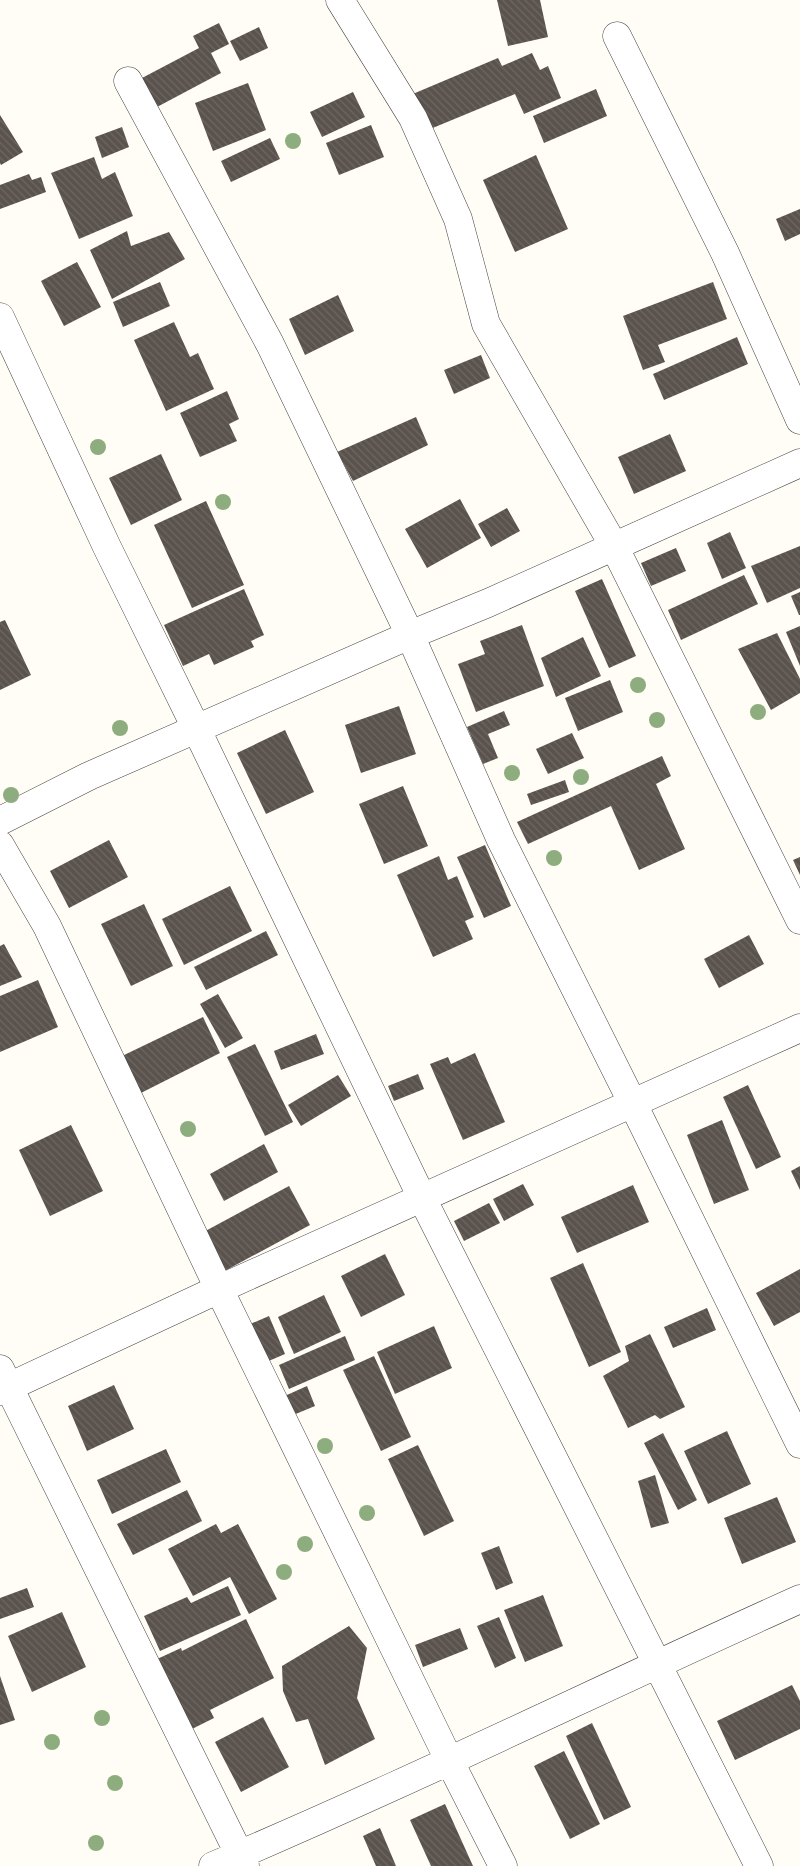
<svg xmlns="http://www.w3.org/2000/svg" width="800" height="1866" viewBox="0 0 800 1866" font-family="Literata,serif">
<defs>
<pattern id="building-back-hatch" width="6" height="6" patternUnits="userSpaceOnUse" patternTransform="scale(1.25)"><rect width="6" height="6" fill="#5a524d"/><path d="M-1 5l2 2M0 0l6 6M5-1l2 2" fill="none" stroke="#6d6662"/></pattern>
</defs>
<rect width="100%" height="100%" fill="#fffdf5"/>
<path fill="url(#building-back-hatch)" d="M497,0H540L548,37L508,46Z
M219,23L229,44L211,53L221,73L157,107L142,78L199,48L193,36Z
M259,27L268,48L240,61L230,41Z
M532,53L540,70L548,66L561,98L524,114L515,94L423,132L408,96L498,58L502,66Z
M248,83L266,130L213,151L195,103Z
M596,89L607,116L544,143L533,116Z
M353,92L365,117L322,137L310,112Z
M0,115L23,152L1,165L0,163Z
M371,125L384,157L339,175L326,143Z
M122,127L129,147L102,158L95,137Z
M270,138L280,159L231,182L221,161Z
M536,155L568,229L515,252L483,180Z
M94,157L102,179L115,172L133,216L79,239L51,173Z
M29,174L32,180L41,177L46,192L0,209V185Z
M800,209V234L785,241L776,219Z
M127,231L131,246L169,232L185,259L112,299L90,250Z
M77,262L101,307L64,326L41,281Z
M160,282L170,306L123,327L113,302Z
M713,282L727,319L658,345L665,362L643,370L623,316Z
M338,295L354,331L305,355L289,319Z
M174,322L190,357L198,353L214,389L166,411L134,340Z
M737,337L748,364L664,400L653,374Z
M481,355L490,378L454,394L444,370Z
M227,391L239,419L229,424L237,441L200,457L180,413Z
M416,417L428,445L353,481L337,452Z
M670,434L686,471L634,494L618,457Z
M161,454L182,500L131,525L109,478Z
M460,499L481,538L427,568L405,529Z
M206,501L244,585L192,608L154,525Z
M507,508L520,531L491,547L478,524Z
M730,532L746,568L722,579L707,543Z
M800,546V588L767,603L751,566Z
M676,548L686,571L651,586L641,563Z
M744,575L758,604L681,640L668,610Z
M602,579L636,656L609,668L575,591Z
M244,589L264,635L251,641L254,647L214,665L209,654L183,666L164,625Z
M800,592V615H799L791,596Z
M5,620L31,675L0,690V622Z
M522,625L544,686L476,712L458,664L485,654L480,641Z
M800,626V666L786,632Z
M777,633L800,679V693L771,710L738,649Z
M583,637L601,676L556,697L541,658Z
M610,680L623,712L578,731L565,698Z
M399,706L416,754L361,773L345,725Z
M504,711L510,725L488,734L498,758L483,764L467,727Z
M285,730L314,792L266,814L237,753Z
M572,733L584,758L548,774L536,749Z
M662,756L671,776L656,784L685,849L639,870L611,806L528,844L517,822Z
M565,780L569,792L531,805L527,794Z
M403,786L428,846L384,864L359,804Z
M109,840L128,877L69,908L50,871Z
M485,845L511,906L484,918L457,857Z
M439,856L448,880L457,876L474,917L465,921L473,939L433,957L397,875Z
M800,857V875L793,860Z
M230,886L252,931L184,965L162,919Z
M144,904L173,966L131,986L101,924Z
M266,931L278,955L206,990L194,967Z
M749,935L764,964L719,988L704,959Z
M4,944L22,977L0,986V946Z
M38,980L58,1027L0,1052V996Z
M218,994L243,1038L225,1048L200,1004Z
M203,1017L220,1053L137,1095L120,1057Z
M316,1034L324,1054L281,1070L274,1051Z
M255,1044L293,1122L265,1136L227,1057Z
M475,1053L505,1122L463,1140L430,1064L448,1057L451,1064Z
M418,1074L424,1089L394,1101L388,1086Z
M338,1075L351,1096L301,1126L288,1105Z
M748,1085L781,1157L756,1169L723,1097Z
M722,1120L749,1190L714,1204L687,1135Z
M71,1125L103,1191L50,1216L19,1150Z
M264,1144L278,1172L224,1201L210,1174Z
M800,1166V1190L791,1171Z
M523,1184L534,1205L504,1221L493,1199Z
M633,1185L649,1222L577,1253L561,1217Z
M289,1186L310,1225L219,1274L198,1235Z
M489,1203L500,1223L464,1241L454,1221Z
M385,1254L405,1295L361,1317L341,1276Z
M583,1263L621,1352L589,1367L550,1278Z
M800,1269V1312L774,1326L756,1293Z
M324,1295L341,1332L294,1354L278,1317Z
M707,1308L716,1330L673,1348L664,1327Z
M269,1316L285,1354L264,1363L248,1325Z
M434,1326L452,1368L395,1394L377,1352Z
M650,1334L685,1407L660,1419L655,1415L628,1428L603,1376L629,1361L625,1346Z
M345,1336L355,1360L289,1389L279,1365Z
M374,1356L411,1437L381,1451L343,1370Z
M114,1385L134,1429L87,1451L68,1406Z
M307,1386L315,1406L286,1418L278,1399Z
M727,1431L751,1484L708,1504L684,1451Z
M663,1433L697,1500L678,1510L644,1443Z
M418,1445L454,1521L424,1536L388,1459Z
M166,1449L181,1482L112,1514L97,1480Z
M655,1475L669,1523L651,1528L638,1481Z
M187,1490L202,1521L133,1555L117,1524Z
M777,1497L796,1542L742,1564L724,1518Z
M216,1524L221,1533L238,1524L277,1599L249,1614L230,1577L193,1596L168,1549Z
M499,1546L513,1583L496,1590L481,1553Z
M228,1586L241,1615L160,1651L144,1616L187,1597L191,1603Z
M27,1588L34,1607L0,1619V1598Z
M543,1595L563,1646L525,1662L504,1610Z
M62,1612L86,1667L32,1692L8,1636Z
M499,1617L516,1658L495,1668L477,1626Z
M246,1619L274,1678L210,1710L214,1718L188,1731L155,1660L181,1648L182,1651Z
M349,1626L367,1648L357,1698L375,1739L325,1765L308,1719L296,1722L283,1691L282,1666Z
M460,1628L468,1649L423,1667L415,1645Z
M0,1676L15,1720L0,1725Z
M792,1685L800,1701V1729L735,1760L717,1721Z
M263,1717L289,1767L241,1792L215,1742Z
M592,1723L631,1807L604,1820L566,1736Z
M564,1751L600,1824L570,1839L534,1766Z
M445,1804L473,1866H431L410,1820Z
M380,1828L396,1866H376L363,1836Z"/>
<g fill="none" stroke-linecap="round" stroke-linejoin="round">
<defs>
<path id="minor" d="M340,0L413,118L458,219L486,324L614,546L800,920
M617,36L725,253L800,420
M128,81L270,344L410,635L501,840L633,1104L800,1444
M0,317L107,547L197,730L422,1198L759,1866
M0,821L89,776L410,635L488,603L800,463
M0,845L47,926L219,1289L449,1760L503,1866
M0,1369L245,1866
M0,1391L219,1289L800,1028
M213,1866C411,1782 604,1687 800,1599"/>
</defs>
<use href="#minor" stroke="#444" stroke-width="29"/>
<use href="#minor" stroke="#fff" stroke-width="28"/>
</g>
<g fill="#8dad7f">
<circle cx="293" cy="141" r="8"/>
<circle cx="98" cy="447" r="8"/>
<circle cx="223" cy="502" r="8"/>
<circle cx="638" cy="685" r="8"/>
<circle cx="758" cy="712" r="8"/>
<circle cx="657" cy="720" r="8"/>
<circle cx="120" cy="728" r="8"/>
<circle cx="512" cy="773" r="8"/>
<circle cx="581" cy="777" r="8"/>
<circle cx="11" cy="795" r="8"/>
<circle cx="554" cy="858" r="8"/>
<circle cx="188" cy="1129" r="8"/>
<circle cx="325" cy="1446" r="8"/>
<circle cx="367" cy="1513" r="8"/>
<circle cx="305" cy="1544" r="8"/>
<circle cx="284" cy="1572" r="8"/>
<circle cx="102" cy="1718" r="8"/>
<circle cx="52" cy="1742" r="8"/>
<circle cx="115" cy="1783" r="8"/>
<circle cx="96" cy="1843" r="8"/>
</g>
</svg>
